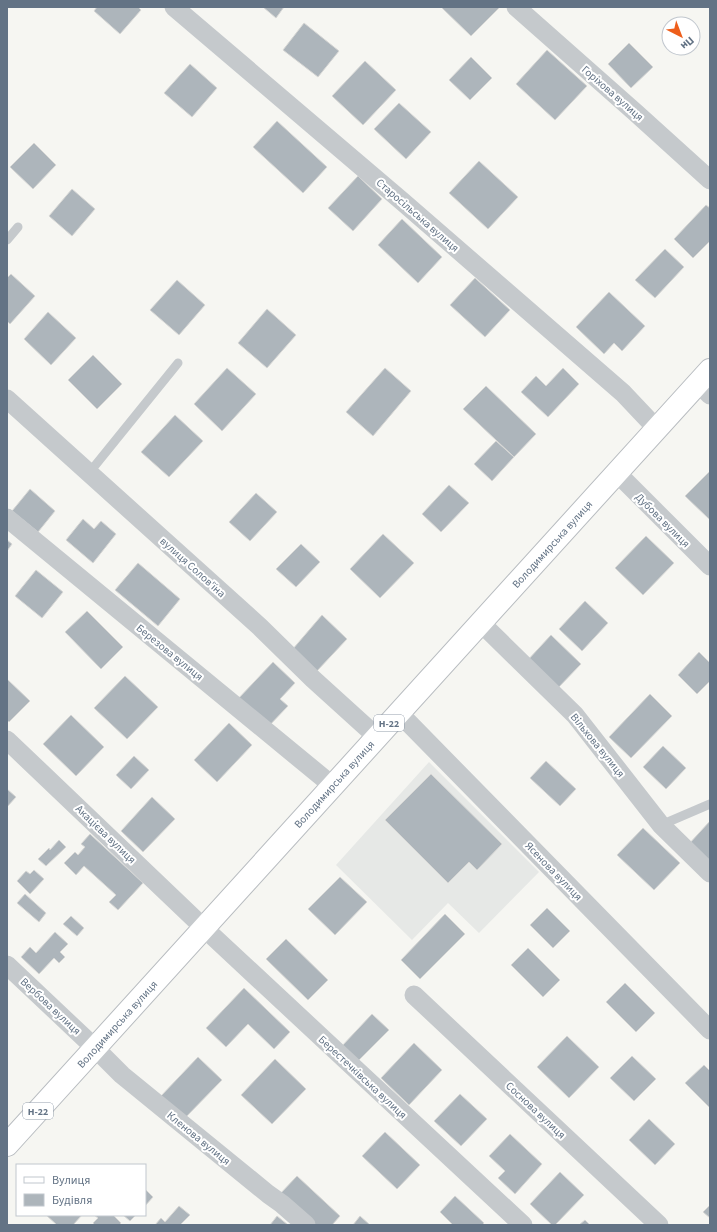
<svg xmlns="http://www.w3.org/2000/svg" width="717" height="1232" viewBox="0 0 717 1232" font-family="'Source Sans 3',sans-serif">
<rect width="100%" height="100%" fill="#f6f6f2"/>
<path fill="#e6e8e6" d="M429,762L539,872L479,933L448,903L412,940L336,865Z"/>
<path fill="#adb5bb" stroke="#d7d7d5" d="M97,7H138L141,10L120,34L94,11Z
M263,7H284L276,18Z
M441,7H500L471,36Z
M304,23L339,51L318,77L283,50Z
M629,43L653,67L631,88L608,64Z
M547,50L587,86L555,120L516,84Z
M471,57L492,78L470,100L449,80Z
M365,61L396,90L363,125L332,96Z
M190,64L217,88L192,117L164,93Z
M399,103L431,132L406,159L374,129Z
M277,121L327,167L303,193L253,147Z
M34,143L56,165L33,189L10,167Z
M479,161L518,197L488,229L449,193Z
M358,176L382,199L353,231L328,208Z
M72,189L95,209L72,236L49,216Z
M706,205L710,208V241L693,258L674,239Z
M402,219L442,257L418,283L378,245Z
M665,249L684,267L655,298L635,280Z
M11,274L35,296L10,324L7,321V278Z
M475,278L510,310L485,337L450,305Z
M177,280L205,305L179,335L150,310Z
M609,292L645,326L622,351L614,343L604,354L576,327Z
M267,309L296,335L267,368L238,343Z
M48,312L76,338L51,365L24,339Z
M93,355L122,384L97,409L68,380Z
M227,368L256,394L222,431L194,404Z
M385,368L411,391L373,436L346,412Z
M563,368L579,384L548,417L521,392L536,376L546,386Z
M486,386L536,434L514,457L463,409Z
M175,415L203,441L169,477L141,452Z
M496,441L514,457L492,481L474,464Z
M710,471V518L709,519L685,496Z
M449,485L469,503L441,532L422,514Z
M30,489L55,511L38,532L12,511Z
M256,493L277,512L250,541L229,522Z
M83,519L94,529L101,521L116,534L93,563L66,540Z
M383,534L414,563L380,598L350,569Z
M646,536L674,563L643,595L615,568Z
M7,540L12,544L7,551Z
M301,544L320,562L296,587L276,569Z
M138,563L180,599L158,626L115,590Z
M36,570L63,592L42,618L15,596Z
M585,601L608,623L582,651L559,629Z
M87,611L123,647L101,669L65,632Z
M322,615L347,639L316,672L292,650Z
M551,635L581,664L556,690L526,662Z
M699,652L710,663V681L697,694L678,675Z
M273,662L295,683L280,699L288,706L266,729L236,701Z
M125,676L158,707L127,739L94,708Z
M7,679L30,701L9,722L7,720Z
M650,694L672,716L631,758L609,737Z
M71,715L104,747L76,776L43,744Z
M229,723L252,745L217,782L194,760Z
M663,746L686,768L666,789L643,767Z
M134,756L149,770L131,789L116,775Z
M546,761L576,789L560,806L530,778Z
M431,774L502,844L477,870L469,862L448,883L385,820Z
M7,789L16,797L7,807Z
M152,797L175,819L143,852L121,831Z
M710,821V865L688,845Z
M643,828L680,863L654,890L617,855Z
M90,834L143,883L118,910L109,902L116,895L84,866L76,875L64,863L75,852L78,855L85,847L81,844Z
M59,840L66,847L46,866L38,859L49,848L50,850Z
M34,870L44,879L30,894L17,881L26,871L30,874Z
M340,877L367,902L335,935L308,909Z
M25,894L46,913L39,922L17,903Z
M547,908L570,931L553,948L530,925Z
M445,914L465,934L420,979L401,960Z
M71,916L84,928L77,936L63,924Z
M55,932L68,944L60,952L65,957L59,963L54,958L39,974L21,957L30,947L36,953Z
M286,939L328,980L308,1000L266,959Z
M528,948L560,980L543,997L511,965Z
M625,983L655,1013L636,1032L606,1002Z
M244,988L290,1032L274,1049L248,1024L226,1047L206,1028Z
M372,1014L389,1030L357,1062L341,1047Z
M567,1036L599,1067L569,1098L537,1067Z
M414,1043L442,1070L409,1105L381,1078Z
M632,1056L656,1079L634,1101L610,1078Z
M198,1057L222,1080L183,1120L160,1097Z
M275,1059L306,1089L272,1124L241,1095Z
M704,1065L710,1071V1108L685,1083Z
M460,1094L487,1119L461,1146L434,1121Z
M649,1119L675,1144L655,1165L629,1140Z
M385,1132L420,1165L397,1189L362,1156Z
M510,1134L542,1164L515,1194L498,1178L505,1171L489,1156Z
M560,1172L584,1195L555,1225H552L530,1204Z
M297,1176L340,1216L332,1225H312L279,1195Z
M145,1189L153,1197L145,1206Z
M455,1196L484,1223L482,1225H453L440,1212Z
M710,1205V1218L703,1212Z
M179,1206L190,1215L180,1225H155L161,1218L165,1222Z
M46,1215H82L73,1225H57Z
M94,1215H113L121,1223L119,1225H95L93,1223L98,1218Z
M123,1215H136L130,1221Z
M277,1216L288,1225H270Z
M360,1216L370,1225H353Z
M585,1220L590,1225H579Z"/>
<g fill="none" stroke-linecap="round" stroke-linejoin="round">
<defs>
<path id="primary" d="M7,1145L710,370"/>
</defs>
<use href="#primary" stroke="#b8bcc0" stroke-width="24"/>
<path stroke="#c5c9cc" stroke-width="9" d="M7,240L18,227
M89,473L178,363
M661,825L710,804"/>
<path stroke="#c5c9cc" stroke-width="19" d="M174,7L403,202L623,393L657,429
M516,7L636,113L710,180
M698,383L710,395
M7,399L260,627L313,679L377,737
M617,473L710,566
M7,518L333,786
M481,623L575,715L661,825L710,873
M399,713L710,1030
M7,740L204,928L523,1225
M7,965L95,1048L122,1075L268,1194L282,1204L306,1225
M414,995L659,1225"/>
<use href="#primary" stroke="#fff" stroke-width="22"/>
</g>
<g text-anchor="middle" stroke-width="4" stroke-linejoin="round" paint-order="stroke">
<g fill="#fff" stroke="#929daa" stroke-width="1">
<rect x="374" y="715" width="30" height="16" rx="3"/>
<rect x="23" y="1103" width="30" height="16" rx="3"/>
</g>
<g font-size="10" font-weight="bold" fill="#637385">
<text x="389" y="727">Н-22</text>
<text x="38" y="1115">Н-22</text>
</g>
<g font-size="11" fill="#637385" stroke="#fff">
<text transform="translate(613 93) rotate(41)" y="4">Горіхова вулиця</text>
<text transform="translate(418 215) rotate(41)" y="4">Старосільська вулиця</text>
<text transform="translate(663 520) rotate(45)" y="4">Дубова вулиця</text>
<text transform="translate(552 544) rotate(-48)" y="4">Володимирська вулиця</text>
<text transform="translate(193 567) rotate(42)" y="4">вулиця Солов'їна</text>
<text transform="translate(170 652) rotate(39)" y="4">Березова вулиця</text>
<text transform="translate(598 745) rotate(51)" y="4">Вільхова вулиця</text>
<text transform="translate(334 784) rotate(-48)" y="4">Володимирська вулиця</text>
<text transform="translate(106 834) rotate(44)" y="4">Акацієва вулиця</text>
<text transform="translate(554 871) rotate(46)" y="4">Ясенова вулиця</text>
<text transform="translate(51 1006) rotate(43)" y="4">Вербова вулиця</text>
<text transform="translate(117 1024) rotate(-48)" y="4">Володимирська вулиця</text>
<text transform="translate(363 1077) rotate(43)" y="4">Берестечківська вулиця</text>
<text transform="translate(536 1110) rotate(43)" y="4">Соснова вулиця</text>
<text transform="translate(199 1138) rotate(39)" y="4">Кленова вулиця</text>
</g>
</g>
<rect width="717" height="1232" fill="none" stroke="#637385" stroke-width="16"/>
<rect x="16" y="1164" width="130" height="52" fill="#ffffff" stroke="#c1c7ce"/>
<rect x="24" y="1177" width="20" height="6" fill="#ffffff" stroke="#c1c7ce"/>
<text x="52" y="1184" font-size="12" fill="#637385">Вулиця</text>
<rect x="24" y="1194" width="20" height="12" fill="#adb5bb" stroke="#c1c7ce"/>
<text x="52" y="1204" font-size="12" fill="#637385">Будівля</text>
<g transform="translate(681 36) rotate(138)"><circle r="19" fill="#ffffff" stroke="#c1c7ce"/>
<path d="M0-3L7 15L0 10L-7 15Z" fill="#ee5e1b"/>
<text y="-6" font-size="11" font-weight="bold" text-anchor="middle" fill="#637385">Пн</text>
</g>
</svg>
